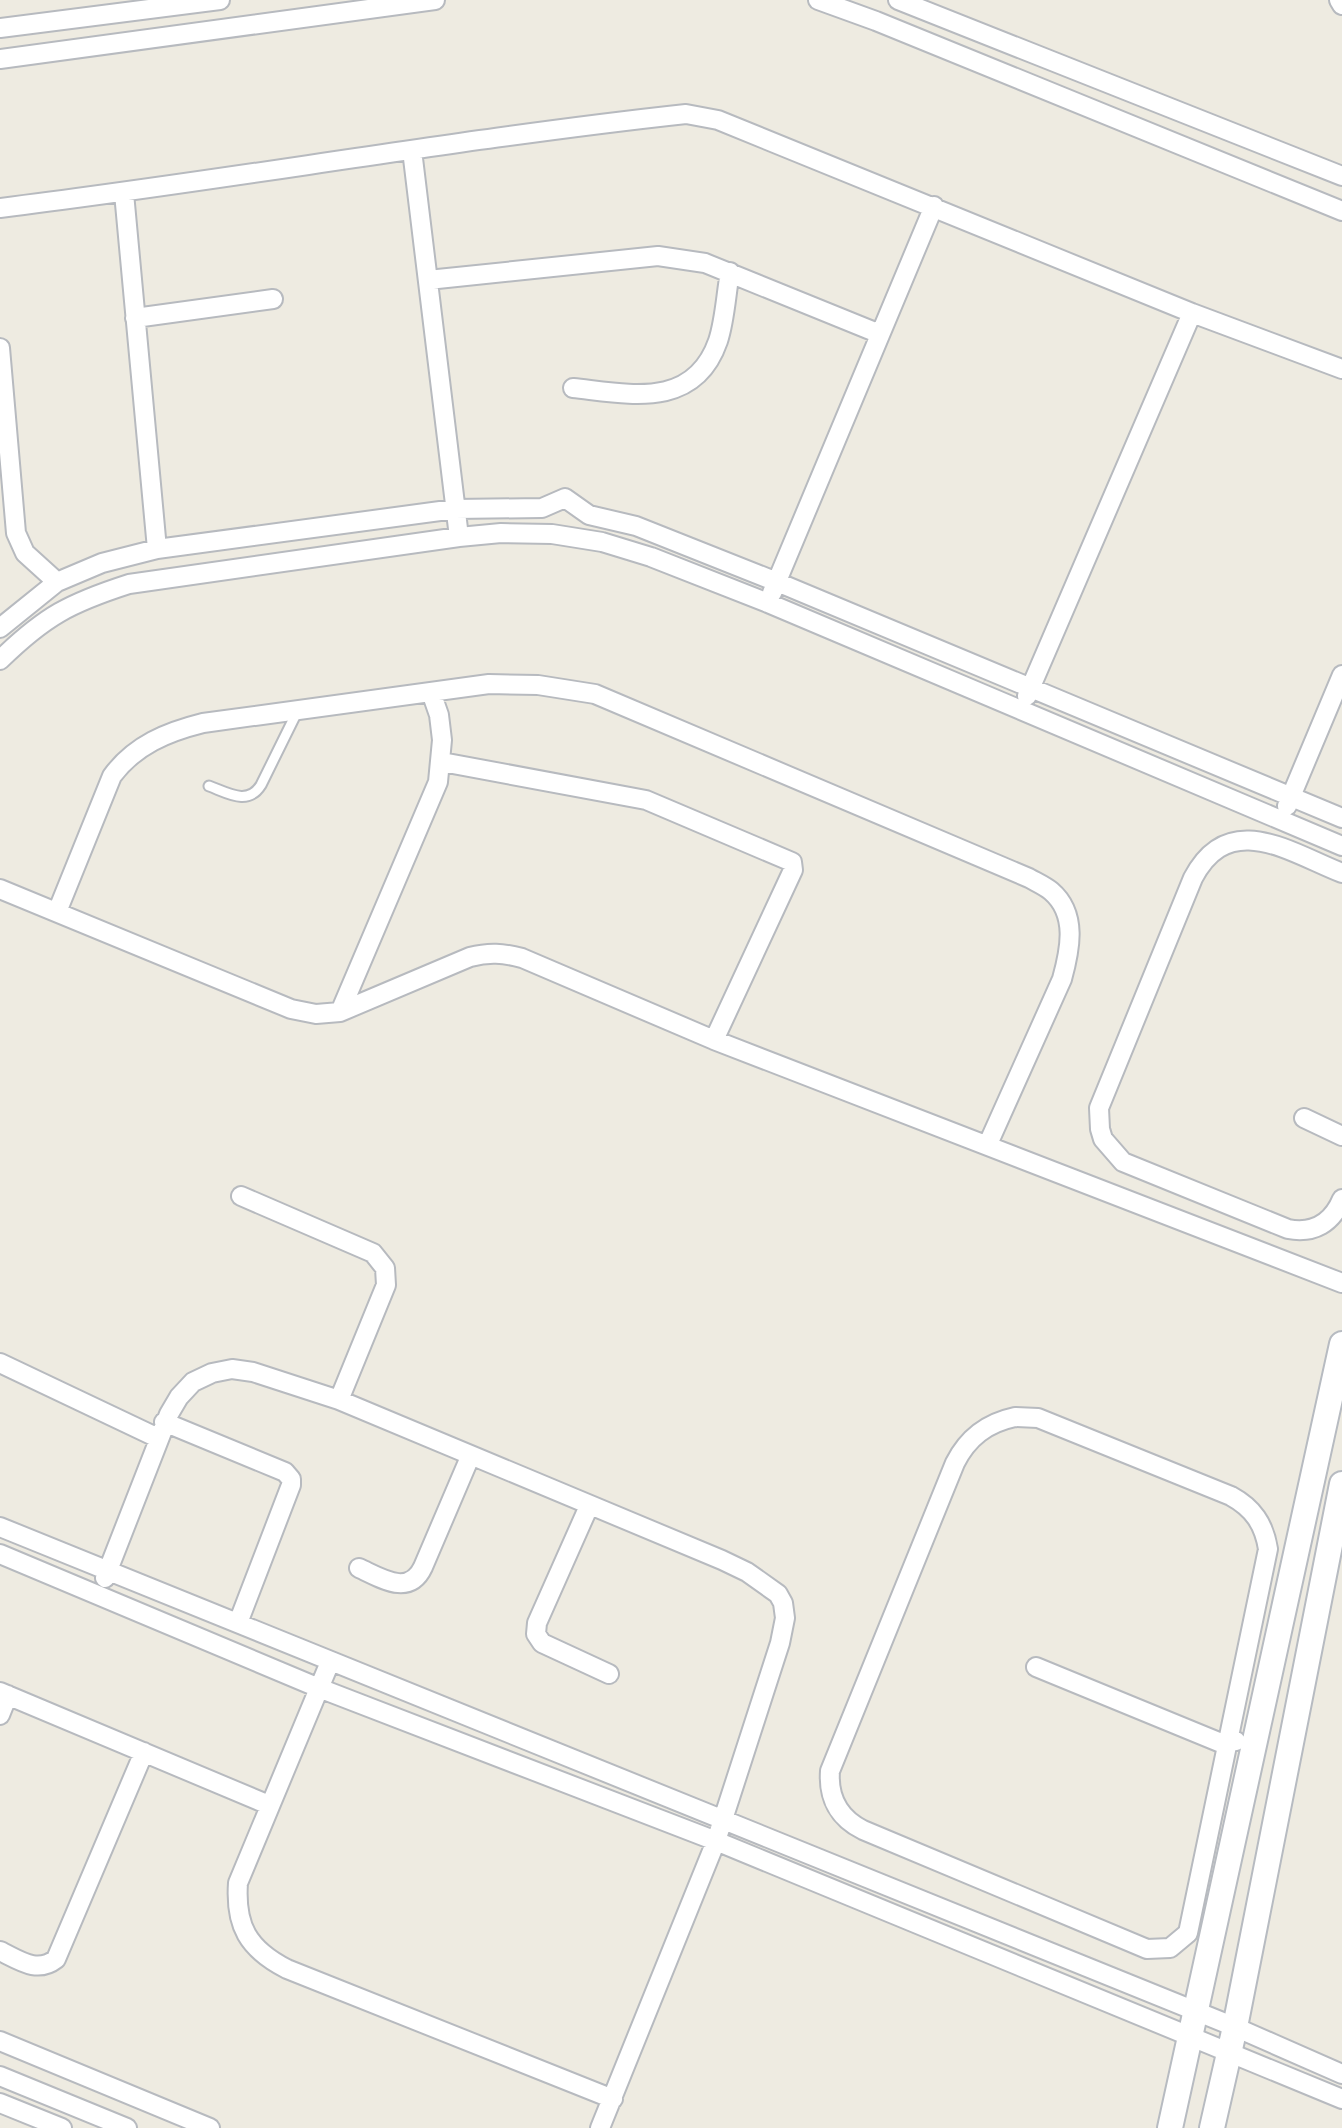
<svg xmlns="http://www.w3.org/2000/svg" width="1342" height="2128" viewBox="0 0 1342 2128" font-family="'Archivo Narrow',sans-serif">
<rect width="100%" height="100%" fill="#eeebe1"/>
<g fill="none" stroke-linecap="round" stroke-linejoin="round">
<defs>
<path id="lane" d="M209,786C228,793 248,806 261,785L298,710"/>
<path id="street" d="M818,0L876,21L1342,211
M898,0L1342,176
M1339,0L1342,5
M0,28L220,0
M0,59L435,0
M412,150L459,537
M124,193L157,549
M0,208C229,180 457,139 686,114L718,120L1192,313L1342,369
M428,280L658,256L705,263L880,334
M135,318L273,299
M0,348L16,533L25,553L57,582
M573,388C629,394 694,410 718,341C725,320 726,294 730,272
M772,593L934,206
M0,628L57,582L102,563L157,549L455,509L542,508L565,498L589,515L636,526L777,582L1342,818
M0,660C45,616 70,603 129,584L459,537L501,533L552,534L602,542L651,557L768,603L1342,846
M1027,696L1192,313
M442,762L646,800L792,862L793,870L714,1040
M1287,806L1342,675
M1342,873C1289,852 1229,809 1193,878L1099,1108L1100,1129L1103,1139L1123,1162L1288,1229C1314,1234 1332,1223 1342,1199
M0,889L291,1009L316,1014L340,1012L470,957C489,952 503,953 522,958L714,1040L1342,1283
M57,912L112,776C135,745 167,732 203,723L489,684L538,685L595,694L1029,878C1036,882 1045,886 1051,891C1078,914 1070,950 1062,979L988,1144
M340,1012L438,782L442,740L439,715L431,692
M1304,1118L1342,1136
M241,1196L373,1253L385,1268L386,1285L339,1400
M0,1363L158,1438
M1015,1417L1038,1418L1231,1496C1253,1508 1264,1524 1268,1549L1188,1933L1170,1948L1147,1949L863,1830C839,1818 828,1798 830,1771L955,1463C968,1437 987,1423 1015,1417Z
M164,1422L285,1472L291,1479V1485L238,1623
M589,1506L537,1623L536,1634L542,1643L609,1674
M0,1527L1235,2027L1342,2074
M0,1554L319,1688L716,1841L1342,2099
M359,1568C381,1578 409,1597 423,1567L470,1457
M105,1578L169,1414L179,1397L193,1382L212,1373L232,1369L253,1372L339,1400L722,1560L747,1572L778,1594L783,1603L785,1618L780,1643L716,1841L600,2128
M330,1662L238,1883C235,1926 248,1949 287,1969L613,2099
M1036,1667L1226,1745L1228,1742L1236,1741
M0,1692L269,1805
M0,1715L8,1695
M0,1951C19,1960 37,1974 56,1959L144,1752
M0,2041L210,2128
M0,2076L127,2128
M0,2103L62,2128"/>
<path id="secondary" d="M1170,2128L1342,1344
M1212,2128L1235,2027L1342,1484"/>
</defs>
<use href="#lane" stroke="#b7babf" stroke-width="13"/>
<use href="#street" stroke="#b7babf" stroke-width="22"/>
<use href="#secondary" stroke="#b7bbc1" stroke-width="28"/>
<use href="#lane" stroke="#fff" stroke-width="9"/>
<use href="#street" stroke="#fff" stroke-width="18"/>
<use href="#secondary" stroke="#fff" stroke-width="24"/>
</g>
</svg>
